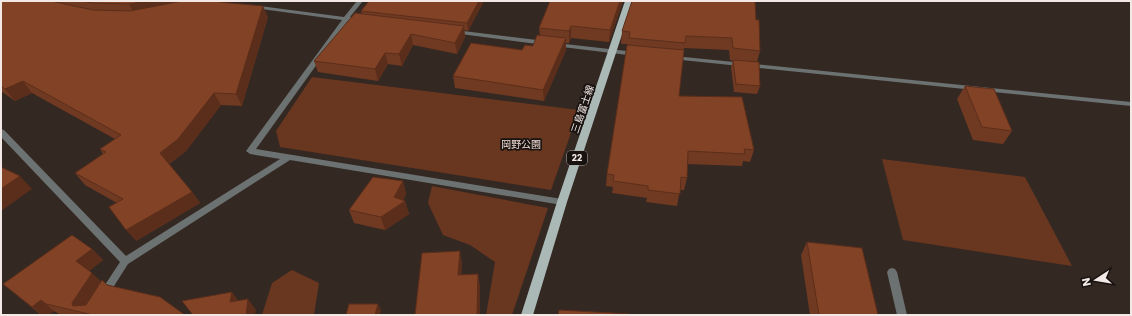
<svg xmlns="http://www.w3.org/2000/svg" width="1132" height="316" viewBox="0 0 1132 316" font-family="Poppins,'Noto Sans JP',sans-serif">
<rect width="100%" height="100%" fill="#342823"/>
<path fill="#69361f" d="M312,77L579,110L551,190L280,147L276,131Z
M882,159L1025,177L1072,266L903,240Z
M432,186L548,208L512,315H486L495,262L470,245L443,235L428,203Z
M292,270L319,283L314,315H262L272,283Z"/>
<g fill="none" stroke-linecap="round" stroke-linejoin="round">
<path fill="#6b7271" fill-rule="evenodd" d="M357,1H363L350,17L360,18L363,20L360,22L348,21L256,149L562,199L565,200L566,202L565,204L562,205L290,160L128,264L107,297L104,298L101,297L99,294L101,291L120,262L1,137V129L4,130L126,256L280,159L250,154L246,151L342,20L254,8L252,7V5L344,17Z
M455,30L545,41L548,43L545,45L453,33L452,32Z
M556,43L636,52L639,54L636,56L554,46L553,45Z
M674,56L1131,102V106L672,59V57Z
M892,268L895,269L897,272L907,315H897L887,272L889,269Z"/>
<path fill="#aab9b6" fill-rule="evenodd" d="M625,1H633L567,202L533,315H521L557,202Z"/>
</g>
<path fill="#703921" d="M1,1H222V2L268,17L242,106L221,105L186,151L169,164L192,192L200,203L136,241L117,203L85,185L75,173L103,154L100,149L115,139L32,93L15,101L1,91Z
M369,1H484L468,31L464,30L465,37L457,54L413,45L402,66L388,64L378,81L318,72L314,61L362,14L361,11Z
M550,1H623L609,42L571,38L569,43H566V50L544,101L455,88L453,76L522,50L533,46L540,35L539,28Z
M756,20L760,51L757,62L760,86L757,94L734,92L731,67L733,61L730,60L729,50L684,48L679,96L754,150L750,162L743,161L742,166L687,164V178L684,190H680L677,206L646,202L647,198L612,193L613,187L606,186L607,174L628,44H621L622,31Z
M965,86L1012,131L1003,144L973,140L957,99Z
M403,181L406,194L403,200L405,201L409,214L385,230L354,223L349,210Z
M807,242L878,315H810L801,255Z
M92,249L103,260L89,271L101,282L185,315H61L59,314L54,311L48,315H41L3,284Z"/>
<path fill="#5b2e1b" d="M146,1H190L136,16L129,4Z
M479,1H484L468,31L467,23Z
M620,1H623L609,42L610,30Z
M263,6L268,17L242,106L236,94Z
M464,26L465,37L457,54L455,43Z
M571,26V38L569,43V31Z
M411,34L413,45L402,66L399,54Z
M566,38V50L544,101L543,90Z
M385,53L388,64L378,81L375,69Z
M23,81L32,93L15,101L5,89Z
M214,93L221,105L186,151L168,164L160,153Z
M20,176L32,189L1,211V189Z
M403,181L406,194L402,204L405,201L409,214L385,230L381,217L394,197Z
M192,192L200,203L136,241L126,230Z
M92,249L103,260L87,272L76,261Z
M460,251L462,263L461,287L458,275Z
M92,273L104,284L85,313L73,306L72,303Z
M478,274L480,286V315H477Z
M232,292L240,303L230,302Z
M248,299L256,310L255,315H246Z
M41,300L54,311L48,315H42L32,307Z
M378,304L381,311L380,315H375Z"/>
<path fill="#824226" stroke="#5b2e1b" d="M1,1H51L93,10L130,11L182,1H219V2L263,6L236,94L214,93L178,139L160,153L192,192L126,230L109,207L123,199L75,173L106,152L100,149L121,135L23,81L5,89L1,86Z
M83,1H146L129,4L93,3Z
M369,1H479L467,23L361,11Z
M550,1H620L610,30L571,26L569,31L539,28Z
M632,1H755L756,20H759L760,51L733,48L732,38L686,36L685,43L629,38L630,32L622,31Z
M355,13L464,26L455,43L411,34L399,54L385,53L375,69L314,61Z
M537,35L566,38L543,90L453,76L471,43L522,50L525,45L533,46Z
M627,45L684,50L679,96L742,97L754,150L744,149L745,154L688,151L687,178L681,177L680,194L648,190V186L613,181L614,175L607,174Z
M733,60L759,62L760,86L736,84Z
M965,86L994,89L1012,131L982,127Z
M1,167L20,176L1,189Z
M373,177L403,181L394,197L405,201L381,217L349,210Z
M72,235L92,249L76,261L92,273L72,303L73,306L86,305L102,280L107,285L160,297L185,315H93L46,304L41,300L32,307L3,284Z
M807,242L862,248L878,315H819Z
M460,251L458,275L478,274L477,315H415L422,253Z
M232,292L230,302L248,299L246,315H193L182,301Z
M349,304H378L375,315H346Z
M559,310L630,314V315H558Z"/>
<g text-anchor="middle" stroke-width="3.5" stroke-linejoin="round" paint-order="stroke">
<rect fill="#181210" stroke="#b1a8a6" stroke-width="1" x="567" y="151" width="20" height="14" rx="3"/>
<g font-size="9" font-weight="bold" fill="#f2e9e6">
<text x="577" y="161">22</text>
</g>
<g font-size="10" fill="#f2e9e6" stroke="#181210">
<text transform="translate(582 109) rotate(-71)" y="4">三島富士線</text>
</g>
<g font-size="10" fill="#f1dcd4" stroke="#181210">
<text x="521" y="148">岡野公園</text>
</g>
</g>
<rect width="1132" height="316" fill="none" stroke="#f2e9e6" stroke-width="4"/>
<g transform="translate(1096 280) rotate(258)" stroke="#181210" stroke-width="3" paint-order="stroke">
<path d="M0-3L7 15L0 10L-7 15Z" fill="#f2e9e6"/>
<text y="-6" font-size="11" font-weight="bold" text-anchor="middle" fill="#f2e9e6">N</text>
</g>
</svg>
